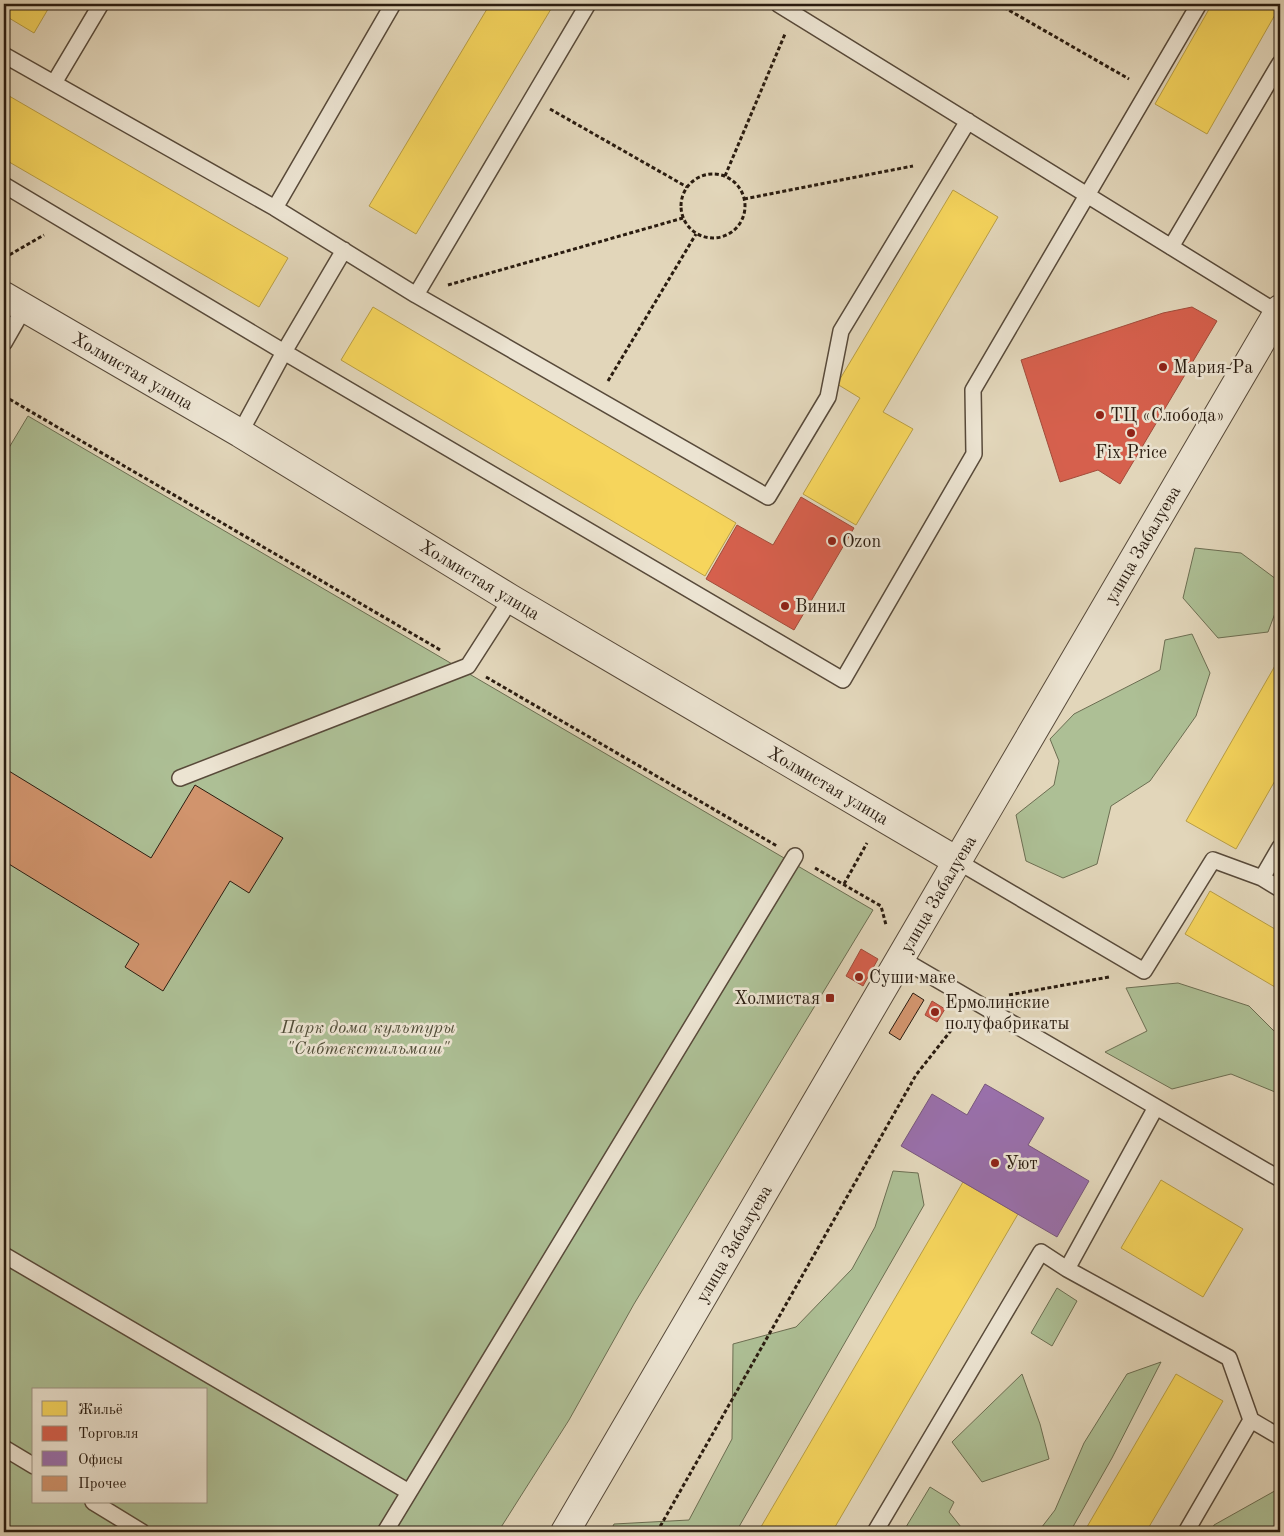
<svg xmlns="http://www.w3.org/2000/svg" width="1284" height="1536" viewBox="0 0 1284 1536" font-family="'Old Standard TT',serif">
<rect width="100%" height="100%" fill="#e2d6ba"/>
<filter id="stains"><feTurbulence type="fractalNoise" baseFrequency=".004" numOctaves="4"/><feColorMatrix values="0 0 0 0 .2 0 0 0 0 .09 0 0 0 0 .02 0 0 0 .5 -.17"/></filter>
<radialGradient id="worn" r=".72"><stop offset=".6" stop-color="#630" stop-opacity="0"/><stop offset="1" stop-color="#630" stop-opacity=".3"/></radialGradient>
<path fill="#adbf95" stroke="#6c6e52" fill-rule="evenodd" d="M28,416L873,910L634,1304L569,1420L498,1532H4V456ZM34,1390H206V1502H34Z
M1195,548L1241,553L1280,582V600L1268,632L1218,638L1183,598Z
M1192,634L1210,673L1196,716L1150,781L1111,806L1097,864L1063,878L1026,861L1016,815L1054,785L1059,761L1050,739L1074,714L1160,670L1165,640Z
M1178,983L1249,1006L1280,1037V1094L1231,1074L1172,1089L1105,1052L1147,1031L1126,988Z
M893,1171L918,1173L924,1205L736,1532H610L614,1524L689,1520L732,1439L733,1344L796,1327L852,1269L875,1227Z
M1057,1288L1077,1301L1052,1346L1031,1333Z
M1161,1362L1112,1458L1070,1532H1038L1055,1510L1084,1443L1127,1374Z
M1022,1374L1040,1424L1049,1459L982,1482L952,1442Z
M930,1487L954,1502L949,1512L965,1532H903Z
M1280,1488V1532H1211L1214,1525Z"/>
<path fill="#f6d55c" stroke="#b99e45" d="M4,4H51L34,33L4,15Z
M490,4H554L416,234L369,206Z
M1212,4H1280V6L1207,134L1155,104Z
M4,93L288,258L259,307L4,159Z
M953,190L998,217L883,412L913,429L856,525L803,494L860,398L837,384Z
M373,307L736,523L705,576L341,360Z
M1280,657V772L1236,849L1186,821Z
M1210,891L1280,932V990L1185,934Z
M1161,1180L1243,1229L1203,1297L1121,1248Z
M963,1182L1018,1214L832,1532H758Z
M1176,1374L1223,1401L1146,1532H1084Z"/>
<path fill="#d6604d" stroke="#a24c3b" d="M1192,307L1217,321L1120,484L1098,470L1060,482L1021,360L1163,313Z
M801,497L854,528L794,630L706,579L737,525L773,545Z
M861,949L878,959L863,986L846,976Z
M932,1001L945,1009L937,1022L925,1015Z"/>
<path fill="#9970ab" stroke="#78577c" d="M985,1084L1044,1118L1028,1145L1089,1181L1057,1237L901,1146L932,1094L967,1115Z"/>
<path fill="#d1946d" stroke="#2a1c10" d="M4,768L151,858L195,785L283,838L249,893L230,881L163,991L125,967L139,944L4,861Z
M913,993L924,1000L900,1040L889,1033Z"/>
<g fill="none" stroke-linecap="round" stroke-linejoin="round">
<defs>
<path id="service" d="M778,4L1278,313
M4,55L275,208L393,4
M54,83L101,4
M4,185L284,352L843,680L974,454L973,390L1199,4
M275,208L416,295L588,4
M1171,247L1280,63
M416,295L768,497L828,397L841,331L968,121
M4,343L24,308
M240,433L284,352L344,250
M180,778L468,666L511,599
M957,861L1144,971L1213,860L1262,878L1280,889
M1262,878L1280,847
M900,958L1280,1179
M4,1255L409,1492
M1067,1269L1229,1358L1251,1420L1280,1437
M4,1448L34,1466
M93,1502L142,1532
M385,1532L795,856
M875,1532L1041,1252L1067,1269L1156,1107
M1186,1532L1251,1420"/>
<g id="tertiary">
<path id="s1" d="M4,296L240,433L511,599L957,861"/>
<path id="s2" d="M565,1532L1280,309"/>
</g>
</defs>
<use href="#service" stroke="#584a3a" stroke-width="18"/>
<use href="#tertiary" stroke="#584a3a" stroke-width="30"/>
<path stroke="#2a1c10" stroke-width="3" stroke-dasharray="4 2.5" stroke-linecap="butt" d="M998,4L1129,79
M550,109L687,187
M681 206a32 32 0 1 1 64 0a32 32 0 1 1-64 0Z
M725,176L785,34
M744,199L913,166
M4,258L44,235
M448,285L683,218
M608,381L696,234
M4,396L442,651
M486,677L777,846
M815,868L881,906L886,925
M844,884L867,843
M1009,995L1109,977
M657,1532L916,1075L960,1019"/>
<use href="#service" stroke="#ece4d2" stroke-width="15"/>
<use href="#tertiary" stroke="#ece4d2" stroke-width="28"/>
</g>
<g fill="#8f2418" stroke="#ece4d2" stroke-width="2">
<circle cx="1163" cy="367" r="5"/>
<circle cx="1100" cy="415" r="5"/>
<circle cx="1131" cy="433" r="5"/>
<circle cx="832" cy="541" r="5"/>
<circle cx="785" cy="606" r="5"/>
<circle cx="859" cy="977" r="5"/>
<rect x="825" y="993" width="10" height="10" rx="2.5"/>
<circle cx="935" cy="1012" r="5"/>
<circle cx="995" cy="1163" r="5"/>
</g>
<g text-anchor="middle" stroke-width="5" stroke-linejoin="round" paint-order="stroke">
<g font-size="18" fill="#2a1c10" stroke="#ece4d2" text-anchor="start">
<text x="1173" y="373">Мария-Ра</text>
<text x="1110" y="421">ТЦ «Слобода»</text>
<text x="1131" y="458" text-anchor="middle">Fix Price</text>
<text x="842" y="547">Ozon</text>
<text x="795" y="612">Винил</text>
<text x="869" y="983">Суши маке</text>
<text x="820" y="1004" text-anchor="end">Холмистая</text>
<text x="945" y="1008">Ермолинские<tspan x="945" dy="21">полуфабрикаты</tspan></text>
<text x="1005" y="1169">Уют</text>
</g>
<g font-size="18" fill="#2a1c10" stroke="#ece4d2">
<text dy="6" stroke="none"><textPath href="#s1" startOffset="149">Холмистая улица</textPath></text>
<text dy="6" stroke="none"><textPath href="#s2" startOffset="1144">улица Забалуева</textPath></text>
<text dy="6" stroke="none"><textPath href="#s1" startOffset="554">Холмистая улица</textPath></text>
<text dy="6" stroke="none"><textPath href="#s1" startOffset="959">Холмистая улица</textPath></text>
<text dy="6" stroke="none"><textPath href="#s2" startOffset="739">улица Забалуева</textPath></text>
<text dy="6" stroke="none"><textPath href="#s2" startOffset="334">улица Забалуева</textPath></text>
</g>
<g font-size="18" font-style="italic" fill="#514d38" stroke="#ece4d2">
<text x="368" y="1033">Парк дома культуры<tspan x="368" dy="21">"Сибтекстильмаш"</tspan></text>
</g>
</g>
<rect width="1284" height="1536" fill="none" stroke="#e2d6ba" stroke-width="20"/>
<rect x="5" y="5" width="1274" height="1526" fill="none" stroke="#2a1c10" stroke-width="2.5"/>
<rect x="10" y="10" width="1264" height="1516" fill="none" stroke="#2a1c10"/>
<rect x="32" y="1388" width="175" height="115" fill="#ece4d2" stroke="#9e9484"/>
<rect x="42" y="1401" width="25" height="15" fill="#f6d55c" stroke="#9e9484"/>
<text x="78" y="1414" font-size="15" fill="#2a1c10">Жильё</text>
<rect x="42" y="1426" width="25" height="15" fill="#d6604d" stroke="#9e9484"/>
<text x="78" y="1438" font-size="15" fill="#2a1c10">Торговля</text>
<rect x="42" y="1451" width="25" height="15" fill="#9970ab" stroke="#9e9484"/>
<text x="78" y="1464" font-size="15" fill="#2a1c10">Офисы</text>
<rect x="42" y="1476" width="25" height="15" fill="#d1946d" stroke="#9e9484"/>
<text x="78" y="1488" font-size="15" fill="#2a1c10">Прочее</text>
<rect width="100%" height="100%" filter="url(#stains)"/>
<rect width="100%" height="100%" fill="url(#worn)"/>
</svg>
